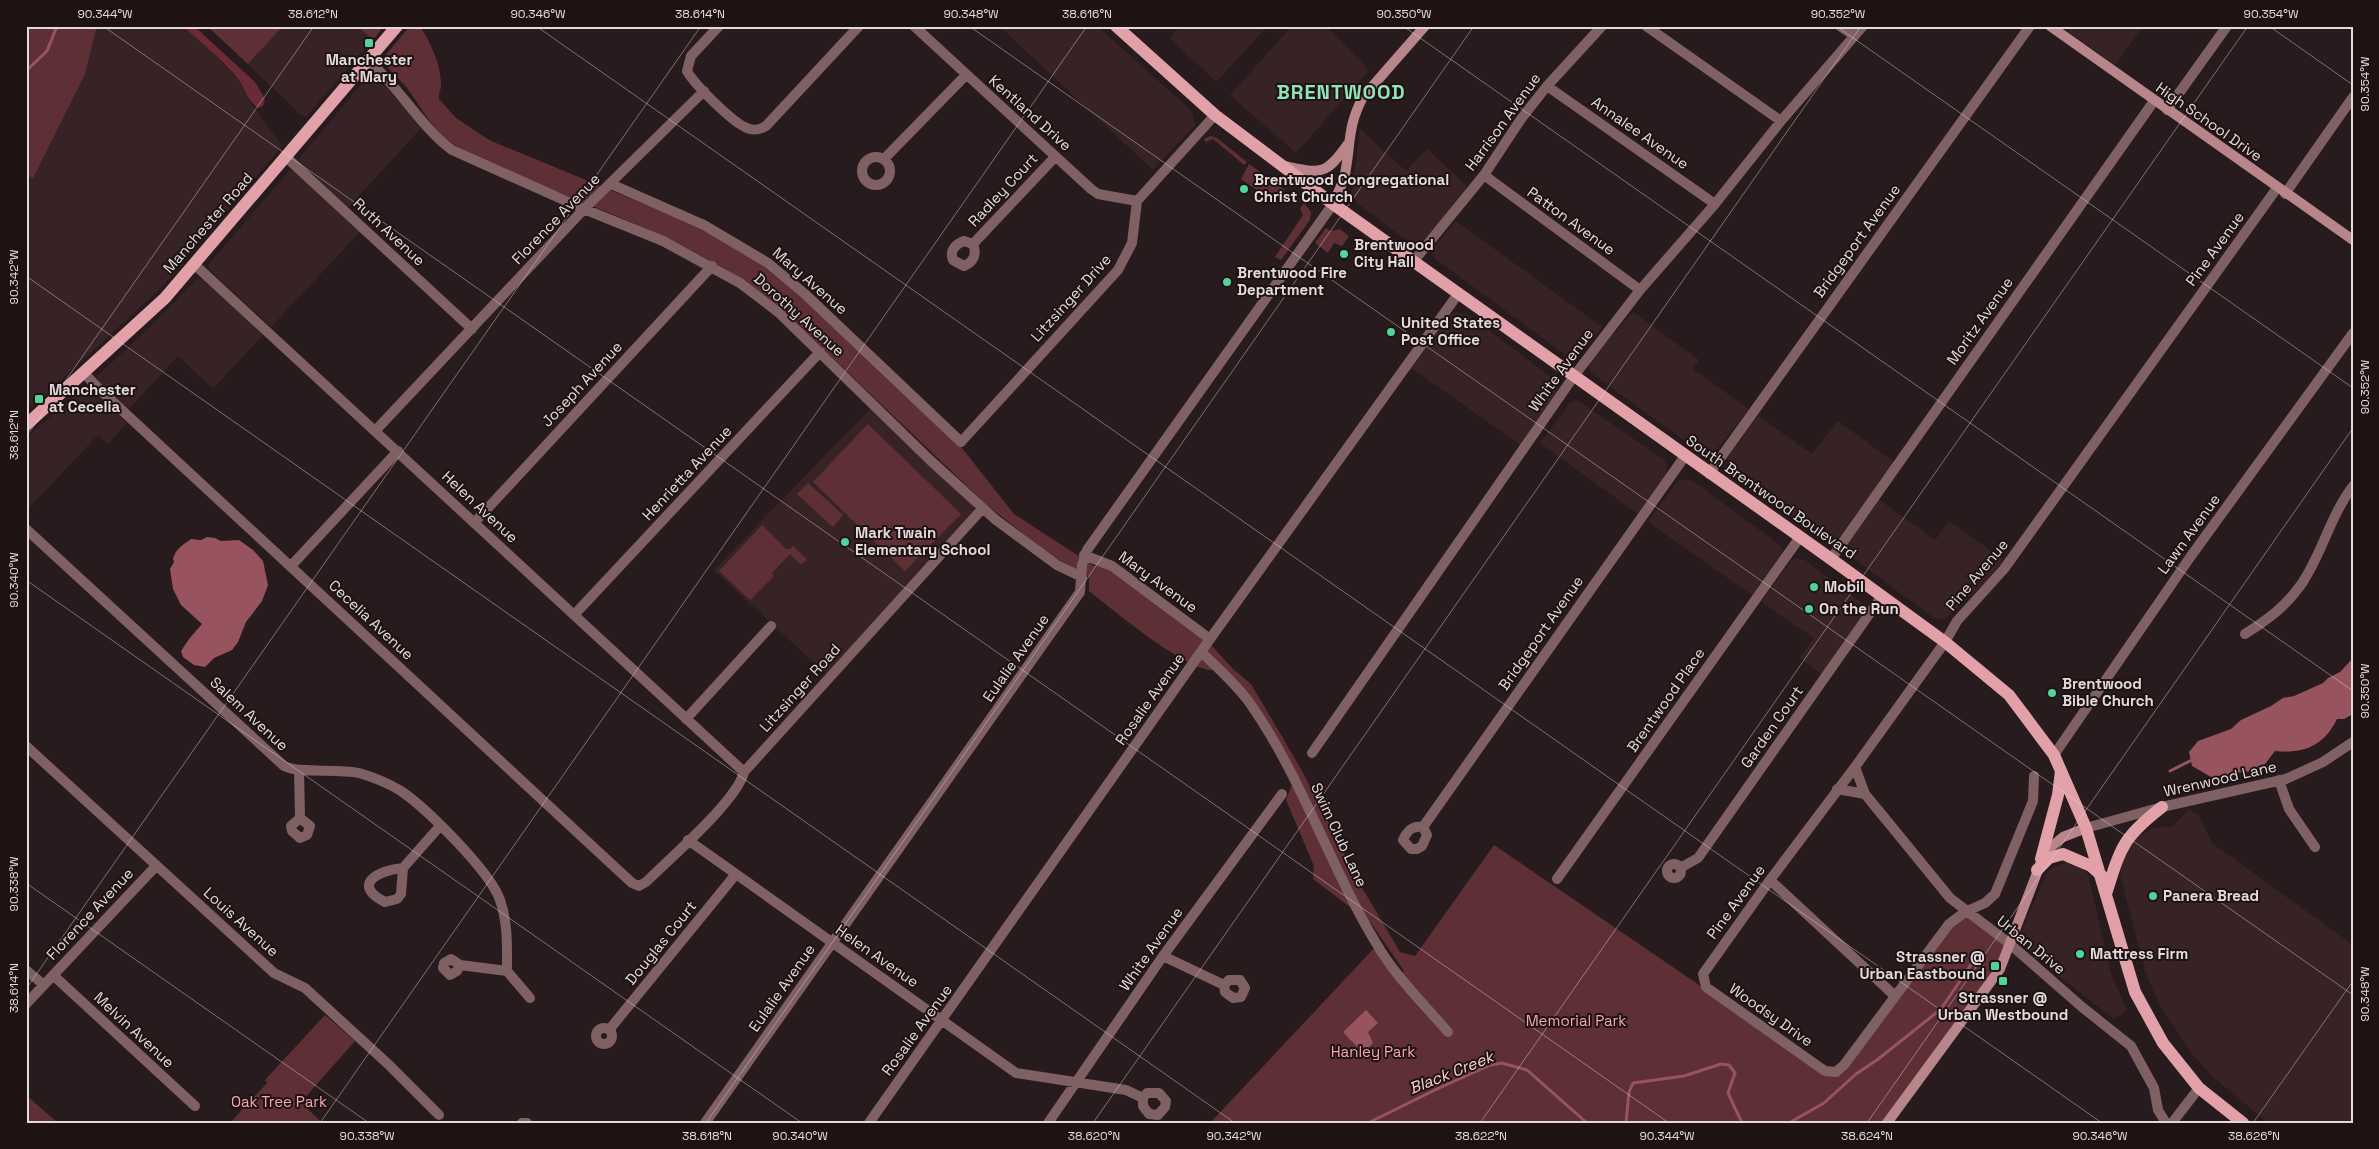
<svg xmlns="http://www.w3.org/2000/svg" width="2379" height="1149" viewBox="0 0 2379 1149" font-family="'Space Grotesk',sans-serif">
<rect width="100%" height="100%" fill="#281b1d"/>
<path fill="#372326" d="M97,26H183L221,61L240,83L250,102L282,146L162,287L32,407L26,402V175L32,178L85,74Z
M283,26H357L373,40L306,117L301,115L248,64Z
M999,26H1097L1192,111L1195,125L1153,170Z
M1181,26H1268L1216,82L1170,38Z
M1292,26H1326L1369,70L1296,153L1230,95Z
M2061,26H2144L2115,65Z
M371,76L387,88L421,128L348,208L301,163L299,159L367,77Z
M1360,129L1406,171L1427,149L1467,186L1437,226L1419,244L1410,243L1357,203L1354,198L1352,192Z
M290,170L294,171L360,232L271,327L210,270L208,265Z
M1456,221L1602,327L1581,353L1572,357L1567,356L1434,258L1432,253L1434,247Z
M197,279H202L263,335L213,389L178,356L128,410L98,381L97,376L149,328Z
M1456,312L1467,314L1555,380L1558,384L1557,396L1522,446L1411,368L1450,315Z
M1633,312L1699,360L1693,369L1749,409L1713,454L1708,455L1699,451L1591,373L1589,365L1593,358Z
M86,386L127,423L108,444L98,435L26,511V438Z
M1577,400L1663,459L1667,465L1666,475L1638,514L1540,443L1570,403Z
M871,408L972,504L975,511L826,674L714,570Z
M1758,416L1812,454L1838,421L1894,462L1840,536L1835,540L1829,541L1820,537L1727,468L1728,457Z
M1682,479L1693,481L1780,545L1783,550L1781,555L1752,595L1648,522L1676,483Z
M1878,499L1935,540L1949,521L2004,560L1985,583L1947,617L1938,620L1934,618L1845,552L1846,545Z
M1796,558L1805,560L1866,606L1864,614L1822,675L1800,658L1814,638L1761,602L1791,561Z
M2189,809L2200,817L2212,843L2353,945V1123H2268L2212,1076L2192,1054L2160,1006L2146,974L2120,875L2121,863L2133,839L2154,828L2173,826Z
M2072,861L2088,874L2111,974L2127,1010L2114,1019L2051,970L2020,942L2022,929L2046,875L2052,867Z"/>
<path fill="#5e3036" d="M26,26H97L85,74L33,178L26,175Z
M207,26H283L248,64Z
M357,26H384L373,40Z
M410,26H420C431,44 440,62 441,83C442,89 438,93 439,99L456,118L489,140L697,226L757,261L787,282L962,448L1014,514L1094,566L1101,565L1108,568L1213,647L1232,668L1251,684L1301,769L1361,886L1400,952L1415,956L1494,845L1825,1071L1833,1073L1965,912L2010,944L2000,969L1887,1123H1210L1377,945L1400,976L1404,971L1371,923L1313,879L1314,866L1286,800L1294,780L1246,704L1214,670C1188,673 1112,609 1089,591V576L1052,556L987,505L776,304C711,253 635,223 558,192C525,179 480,165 452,143C430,127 424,111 409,91C402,80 391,73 384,63V57Z
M1210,136L1217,138L1247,162L1244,165L1213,139L1206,142L1204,139Z
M1249,164L1285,190L1280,198L1276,195L1272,201L1241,179Z
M1304,203L1311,212L1310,220L1281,260L1275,257L1303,215L1300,209Z
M1326,228L1331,231L1340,229L1349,236L1342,246L1334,243L1328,253L1315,243Z
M868,424L961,514L905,571L813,482Z
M808,483L843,515L833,527L797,494Z
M762,525L786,549H790L793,546L807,559L801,565L790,554L772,573L774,576L750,600L719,571Z
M325,1015L355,1041L301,1102L322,1123H230L267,1083L265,1080Z
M26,1095L58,1123H26Z"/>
<path fill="#6a2b36" d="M183,26H194L255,82L265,99L263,106L258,108C248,101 246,92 240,82C225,61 202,44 183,26Z"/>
<path fill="#98545e" d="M207,537L215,538L221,541L239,540L253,550L263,561L268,585L262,601L246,622L238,642L232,650L214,658L205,667L194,665L183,657L181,651L189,639L202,624L181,605L173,589L170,569L174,562L173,559C176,548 183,545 191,539L201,540Z
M2353,658V714L2344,719H2337C2324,746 2303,754 2275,751L2265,764L2251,771L2211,777L2192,766L2189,752L2198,741L2231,729L2241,720L2271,706L2283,698L2294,696L2323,683L2328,678L2340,672Z
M1366,1010L1378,1023L1368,1032L1373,1043L1363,1053L1343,1032Z"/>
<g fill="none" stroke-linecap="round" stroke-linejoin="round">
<path stroke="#98545e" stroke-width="3" d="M26,71L47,51L57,26
M2170,771L2194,759
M1368,1123L1437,1089L1490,1065L1502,1063L1527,1070L1587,1123
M1626,1123L1629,1092L1633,1083L1684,1076L1721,1064L1729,1065L1735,1073L1728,1093L1742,1123
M1789,1123L1824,1103L1856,1074L1877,1060L1941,1009L1977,956"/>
<path stroke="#7f6063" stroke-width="10" d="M719,26L691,56L687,71C694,84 733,123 747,128C754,131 759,130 766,126L859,26
M914,26L1091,189L1098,194L1137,201
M1646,26L1781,121
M1840,26L1854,36
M368,60C399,87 419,125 452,150L584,209L663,241L740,283L778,312L931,461L996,520L1057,565L1082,577
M1547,86L1715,204
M2167,110L2227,26
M286,157L472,329
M862 171a14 14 0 1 1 28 0a14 14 0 1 1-28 0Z
M884,159L966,75
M1484,175L1640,290
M611,184L704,225L768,263L805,294L961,442L1118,270L1132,243L1137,201L1215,115
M2285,194L2353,97
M973,244C977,254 974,262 964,266L953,260C949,250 956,244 964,241L973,244L1055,157
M1413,262L1484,175L1521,119L1547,86L1602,26
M195,265L744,772
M84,373L99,389L632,883L639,886L646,882C670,858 737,801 744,772L983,508
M375,431L584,209L704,91
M1709,474L2030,26
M474,523L712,266
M26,529L284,766C298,774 338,768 359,773C373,777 388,783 401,791C426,808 490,871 500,900C508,923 507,946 507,971L530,998
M1084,555L1112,566L1210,639
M1831,559L2154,101
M291,566L398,451
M575,614L820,352
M2245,634C2267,620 2285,607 2300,586C2321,557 2330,516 2353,486
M1201,652C1218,668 1235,683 1249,702C1302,777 1329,865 1376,943C1395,976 1423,1003 1448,1032
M686,719L771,626
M26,746L274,973L305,988L388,1064L439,1115
M1312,753L1574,376L1640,290L1715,204L1781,121L1863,26
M2054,755L2191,556L2353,333
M1855,767L1865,794L1950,898L2010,944L2082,1007L2131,1046L2154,1088L2158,1110L2166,1123
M299,770L300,818L291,826L292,831L300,838L307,835L310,826L300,818
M2034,776L2033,801L1995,894L1985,903L1965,912L1949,924L1844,1065L1836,1072L1825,1071L1706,987L1703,974L1770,880L1855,767L1945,642L1957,621L2004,569L2277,188
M2279,780L2289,809L2315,847
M1837,789L1865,794
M1423,827C1412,825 1407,831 1403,840L1411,849H1417L1422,846L1427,835L1423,827L1685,456
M2086,828L2162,807L2286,779L2323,762L2353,742
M688,840L1016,1073L1126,1090L1143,1098L1147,1093H1159L1166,1101L1165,1107L1158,1115L1149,1114L1143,1106V1098
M1667 871a7 7 0 1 1 14 0a7 7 0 1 1-14 0Z
M403,868C378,870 351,885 385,902L397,899L401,894L403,868L440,826
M1680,868L1698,858L1882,596
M1557,879L1800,537
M1770,880L1895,996
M1163,956L1224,985L1229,980H1240L1245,988L1241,997L1233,998L1225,992L1224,985
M460,965L451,959L444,963L443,968L450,975L457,971L460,965L507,971
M26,970L44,985
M53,975L195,1106
M26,1004L156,866
M596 1036a8 8 0 1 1 16 0a8 8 0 1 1-16 0Z
M609,1030L736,874
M522,1123H527
M705,1123L1080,592L1082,565L1087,550L1333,204
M869,1123L1210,639L1458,294
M1048,1123L1163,956L1282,794
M2172,1123L2199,1088"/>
<path stroke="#b7858a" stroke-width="10" d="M2050,26L2353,240
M1284,166C1319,173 1325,177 1347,145
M1333,204C1337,194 1343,184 1345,174C1351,144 1347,127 1363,97L1425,26
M1887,1123L2000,969L2045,852L2063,837L2086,828"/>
<path stroke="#e2a1a8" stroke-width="12" d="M1116,26L1215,115L1333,204L1831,559L1945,642L2009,695L2054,755L2086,828L2135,992L2163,1043L2199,1088L2243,1123
M26,425L165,298L397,26
M2041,859L2058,795L2061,771
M2037,870L2049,858L2063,854L2091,866L2101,875
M2106,894C2121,847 2122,838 2162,807"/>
</g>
<path fill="none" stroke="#e3dadb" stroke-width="1" stroke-opacity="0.45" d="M103,26L1669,1123M536,26L2102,1123M969,26L2353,995M1403,26L2353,691M1836,26L2353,388M2269,26L2353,85M26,276L1235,1123M26,437L314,26M26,580L802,1123M26,883L369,1123M26,989L701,26M320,1123L1087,26M706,1123L1474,26M1093,1123L1861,26M1480,1123L2248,26M1867,1123L2353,428M2253,1123L2353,981"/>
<g fill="#52d397" stroke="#1e1213" stroke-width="2">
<rect x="364" y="38" width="10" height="10" rx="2.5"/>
<circle cx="1244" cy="189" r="5"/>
<circle cx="1344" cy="254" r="5"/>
<circle cx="1227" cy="282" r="5"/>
<circle cx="1391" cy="332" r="5"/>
<rect x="34" y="394" width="10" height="10" rx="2.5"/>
<circle cx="845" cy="542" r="5"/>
<circle cx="1814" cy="587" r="5"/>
<circle cx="1809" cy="609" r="5"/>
<circle cx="2052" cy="693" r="5"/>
<circle cx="2153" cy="896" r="5"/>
<circle cx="2080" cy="954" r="5"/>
<rect x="1990" y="961" width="10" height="10" rx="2.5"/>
<rect x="1998" y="976" width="10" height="10" rx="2.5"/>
</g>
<g text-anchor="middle" stroke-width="4" stroke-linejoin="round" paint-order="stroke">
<g font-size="15" font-weight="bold" fill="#e3dadb" stroke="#1e1213" text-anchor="start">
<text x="369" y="65" text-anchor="middle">Manchester<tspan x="369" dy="17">at Mary</tspan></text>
<text x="1254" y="185">Brentwood Congregational<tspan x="1254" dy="17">Christ Church</tspan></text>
<text x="1354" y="250">Brentwood<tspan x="1354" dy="17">City Hall</tspan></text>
<text x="1237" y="278">Brentwood Fire<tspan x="1237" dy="17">Department</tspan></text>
<text x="1401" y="328">United States<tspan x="1401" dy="17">Post Office</tspan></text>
<text x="49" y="395">Manchester<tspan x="49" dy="17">at Cecelia</tspan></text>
<text x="855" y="538">Mark Twain<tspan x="855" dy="17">Elementary School</tspan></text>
<text x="1824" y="592">Mobil</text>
<text x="1819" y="614">On the Run</text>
<text x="2062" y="689">Brentwood<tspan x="2062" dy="17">Bible Church</tspan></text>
<text x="2163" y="901">Panera Bread</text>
<text x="2090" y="959">Mattress Firm</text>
<text x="1985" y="962" text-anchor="end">Strassner @<tspan x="1985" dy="17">Urban Eastbound</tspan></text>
<text x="2003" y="1003" text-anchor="middle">Strassner @<tspan x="2003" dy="17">Urban Westbound</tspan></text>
</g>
<g font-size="15" fill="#e3dadb" stroke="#1e1213">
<text transform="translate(1030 113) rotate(42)" y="5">Kentland Drive</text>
<text transform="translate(1503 122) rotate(-54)" y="5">Harrison Avenue</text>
<text transform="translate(2209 122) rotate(35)" y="5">High School Drive</text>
<text transform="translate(1640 133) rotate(35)" y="5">Annalee Avenue</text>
<text transform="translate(1003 190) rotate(-47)" y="5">Radley Court</text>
<text transform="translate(556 219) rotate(-46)" y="5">Florence Avenue</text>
<text transform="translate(1571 221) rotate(36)" y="5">Patton Avenue</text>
<text transform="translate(208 223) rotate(-49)" y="5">Manchester Road</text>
<text transform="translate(389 232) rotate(43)" y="5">Ruth Avenue</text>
<text transform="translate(1857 241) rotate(-54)" y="5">Bridgeport Avenue</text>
<text transform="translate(2215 249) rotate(-54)" y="5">Pine Avenue</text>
<text transform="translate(810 281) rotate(41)" y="5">Mary Avenue</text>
<text transform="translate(1071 298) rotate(-48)" y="5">Litzsinger Drive</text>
<text transform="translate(799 315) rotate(42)" y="5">Dorothy Avenue</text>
<text transform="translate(1980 321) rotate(-55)" y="5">Moritz Avenue</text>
<text transform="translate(1561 370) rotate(-54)" y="5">White Avenue</text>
<text transform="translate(582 384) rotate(-47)" y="5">Joseph Avenue</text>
<text transform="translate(687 473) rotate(-47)" y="5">Henrietta Avenue</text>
<text transform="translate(1771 497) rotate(35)" y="5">South Brentwood Boulevard</text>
<text transform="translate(480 507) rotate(43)" y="5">Helen Avenue</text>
<text transform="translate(2189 534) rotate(-54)" y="5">Lawn Avenue</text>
<text transform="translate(1977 575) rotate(-50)" y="5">Pine Avenue</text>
<text transform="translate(1158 582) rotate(36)" y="5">Mary Avenue</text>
<text transform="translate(371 620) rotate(43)" y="5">Cecelia Avenue</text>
<text transform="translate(1541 633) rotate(-55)" y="5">Bridgeport Avenue</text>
<text transform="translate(1016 658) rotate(-55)" y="5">Eulalie Avenue</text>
<text transform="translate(800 688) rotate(-48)" y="5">Litzsinger Road</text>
<text transform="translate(1150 699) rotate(-55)" y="5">Rosalie Avenue</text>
<text transform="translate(1666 700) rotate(-55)" y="5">Brentwood Place</text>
<text transform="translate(249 714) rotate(43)" y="5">Salem Avenue</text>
<text transform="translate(1772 727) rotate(-55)" y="5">Garden Court</text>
<text transform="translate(2220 779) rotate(-13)" y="5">Wrenwood Lane</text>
<text transform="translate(1339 835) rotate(65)" y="5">Swim Club Lane</text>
<text transform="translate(1736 902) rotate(-54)" y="5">Pine Avenue</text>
<text transform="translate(90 914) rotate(-47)" y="5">Florence Avenue</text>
<text transform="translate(241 922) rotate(42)" y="5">Louis Avenue</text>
<text transform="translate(661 943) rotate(-51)" y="5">Douglas Court</text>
<text transform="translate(2031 945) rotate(39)" y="5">Urban Drive</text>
<text transform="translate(1151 949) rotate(-55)" y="5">White Avenue</text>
<text transform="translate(877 956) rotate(35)" y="5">Helen Avenue</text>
<text transform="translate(782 988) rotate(-55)" y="5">Eulalie Avenue</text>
<text transform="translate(1771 1015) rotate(35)" y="5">Woodsy Drive</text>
<text transform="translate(134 1030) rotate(43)" y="5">Melvin Avenue</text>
<text transform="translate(917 1030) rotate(-54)" y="5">Rosalie Avenue</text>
</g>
<g font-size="15" fill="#f7a6b0" stroke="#1e1213">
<text x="1576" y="1026">Memorial Park</text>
<text x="1373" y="1057">Hanley Park</text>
<text x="279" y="1107">Oak Tree Park</text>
</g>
<g font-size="16" font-style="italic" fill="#fcd1d5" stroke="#1e1213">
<text transform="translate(1451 1072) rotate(-22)" y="6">Black Creek</text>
</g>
<g font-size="20" font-weight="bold" letter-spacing="1" fill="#93e3b8" stroke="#1e1213">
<text x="1341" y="99">BRENTWOOD</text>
</g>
</g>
<rect width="2379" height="1149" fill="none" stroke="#1e1213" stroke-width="55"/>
<rect x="28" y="28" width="2324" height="1094" fill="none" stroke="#e3dadb" stroke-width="2"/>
<g font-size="12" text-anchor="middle" fill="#e3dadb">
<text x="105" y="18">90.344°W</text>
<text x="313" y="18">38.612°N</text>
<text x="538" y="18">90.346°W</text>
<text x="700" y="18">38.614°N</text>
<text x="971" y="18">90.348°W</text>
<text x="1087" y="18">38.616°N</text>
<text x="1404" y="18">90.350°W</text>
<text x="1838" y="18">90.352°W</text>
<text x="2271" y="18">90.354°W</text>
<text transform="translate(2365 84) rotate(-90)" y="4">90.354°W</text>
<text transform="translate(14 277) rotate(-90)" y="4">90.342°W</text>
<text transform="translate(2365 387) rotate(-90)" y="4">90.352°W</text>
<text transform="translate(14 435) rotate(-90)" y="4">38.612°N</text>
<text transform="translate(14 580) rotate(-90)" y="4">90.340°W</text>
<text transform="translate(2365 691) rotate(-90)" y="4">90.350°W</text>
<text transform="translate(14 884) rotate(-90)" y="4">90.338°W</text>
<text transform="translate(14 988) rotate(-90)" y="4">38.614°N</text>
<text transform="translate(2365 994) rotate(-90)" y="4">90.348°W</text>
<text x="367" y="1140">90.338°W</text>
<text x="707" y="1140">38.618°N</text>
<text x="800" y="1140">90.340°W</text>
<text x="1094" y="1140">38.620°N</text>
<text x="1234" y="1140">90.342°W</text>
<text x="1481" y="1140">38.622°N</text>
<text x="1667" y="1140">90.344°W</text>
<text x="1867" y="1140">38.624°N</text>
<text x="2100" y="1140">90.346°W</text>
<text x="2254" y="1140">38.626°N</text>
</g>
</svg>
